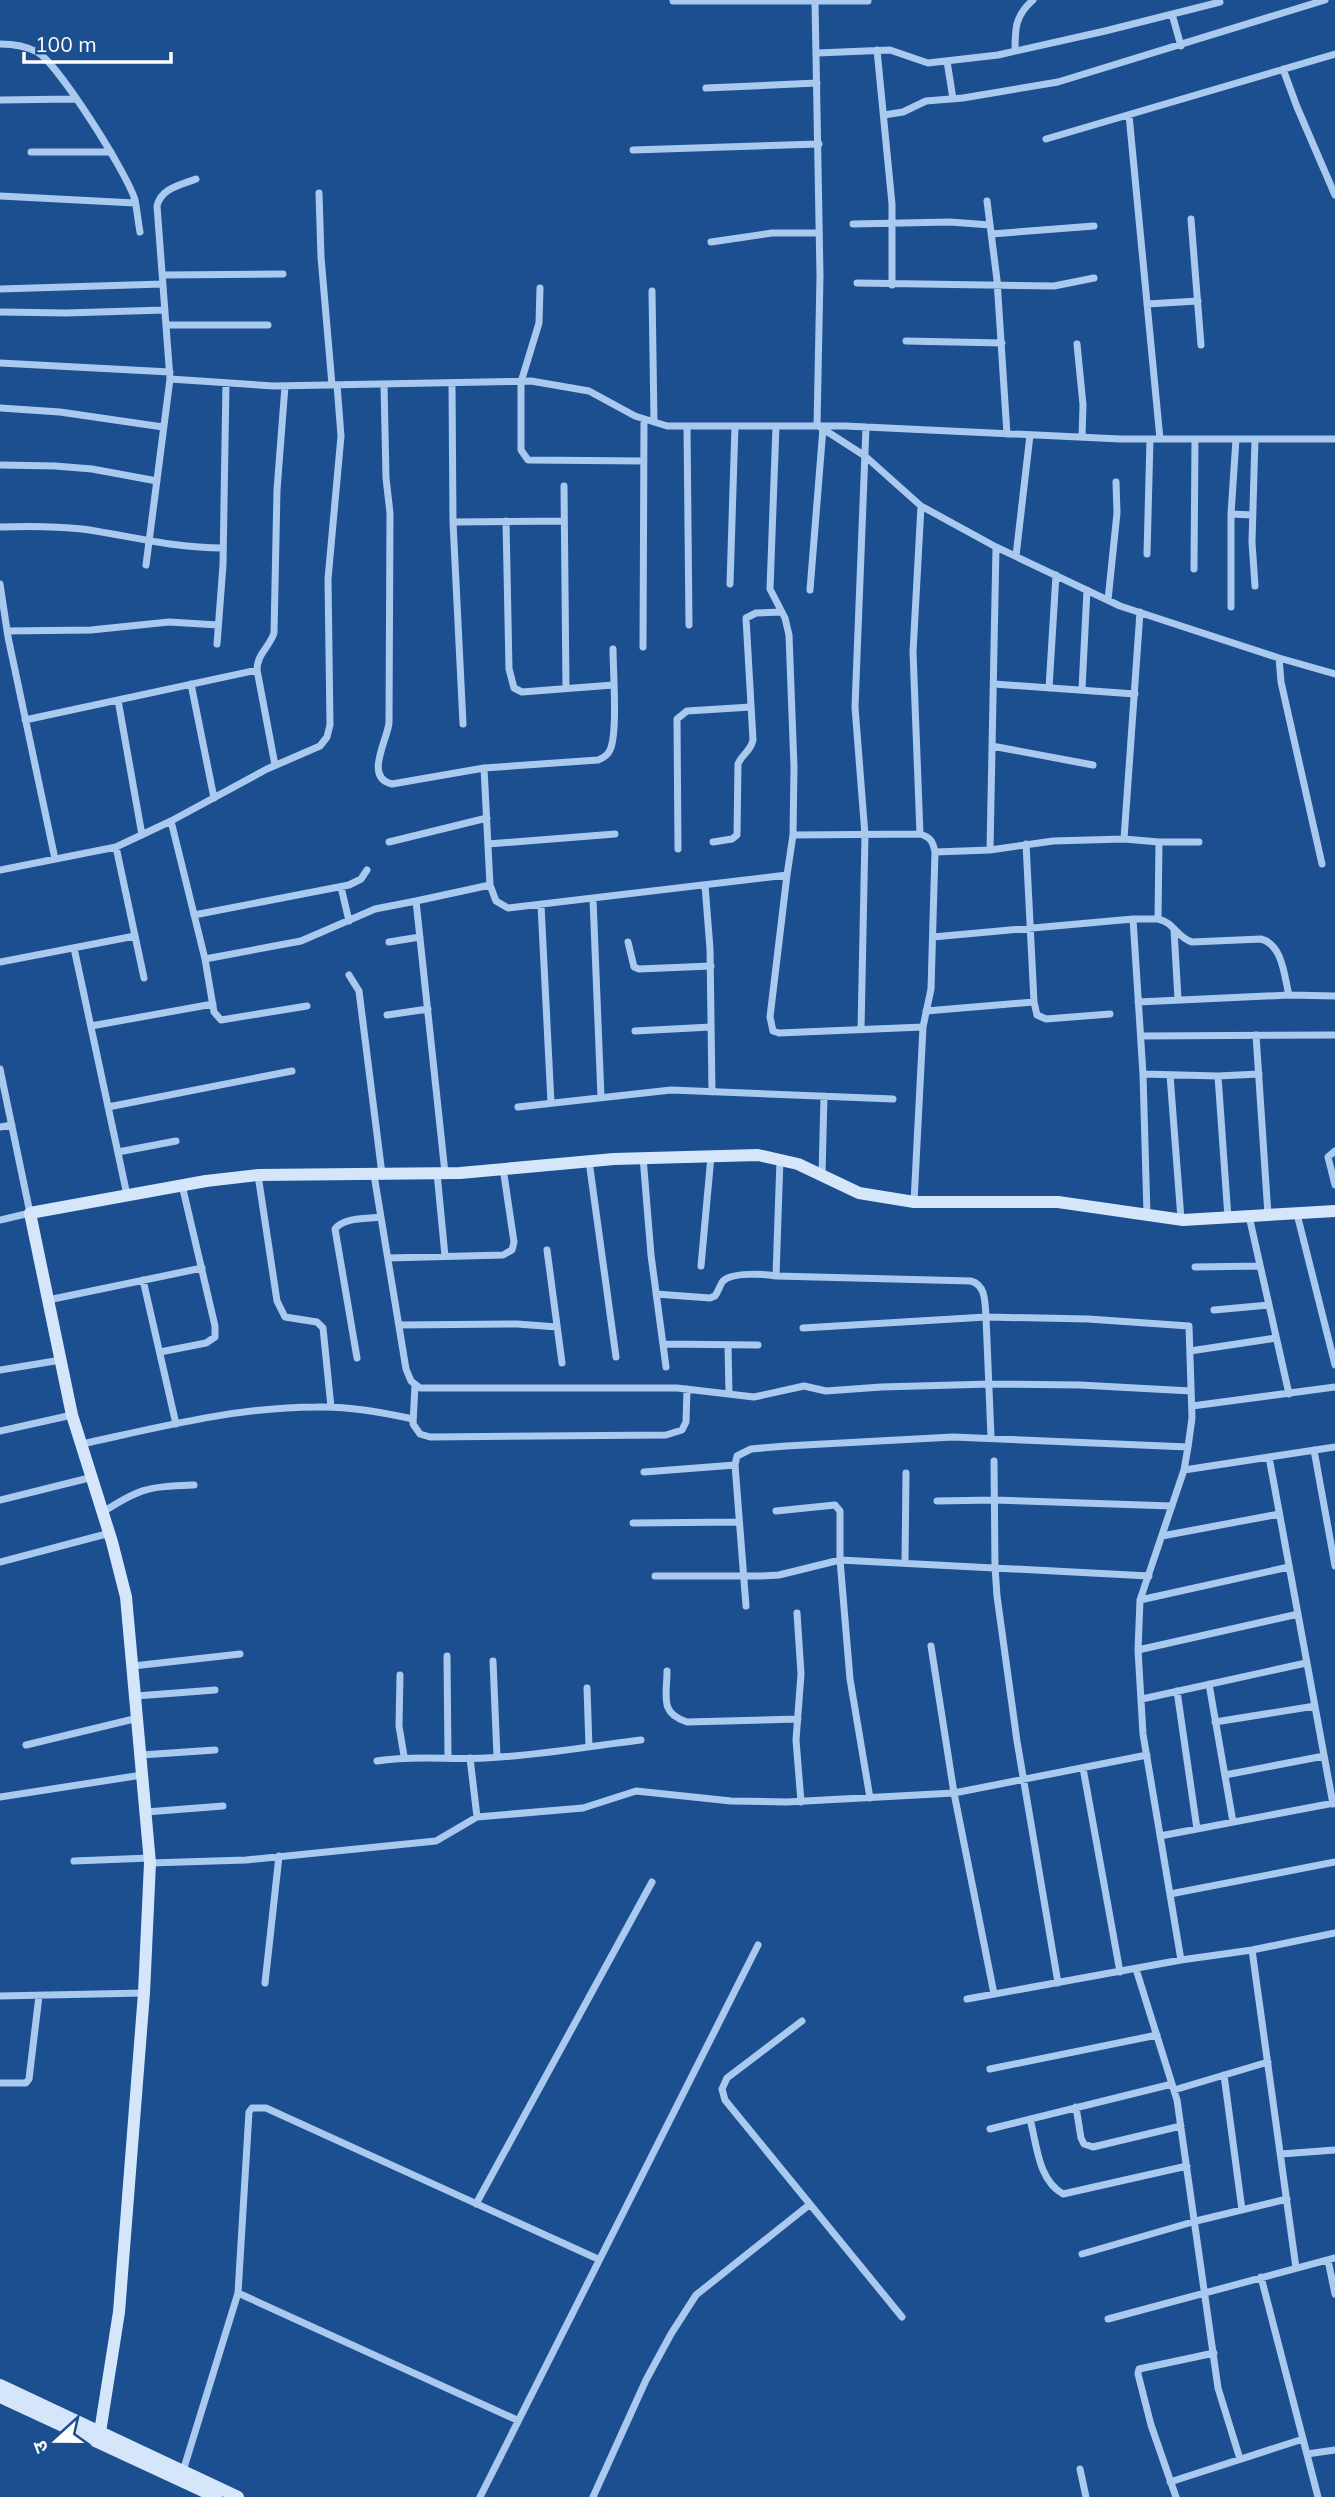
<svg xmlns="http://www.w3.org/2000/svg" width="1335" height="2497" viewBox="0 0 1335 2497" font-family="Mulish,'Noto Sans Devanagari',sans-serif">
<rect width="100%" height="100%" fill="#1b4f8f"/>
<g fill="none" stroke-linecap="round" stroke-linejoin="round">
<path stroke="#a9c9ee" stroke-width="7" d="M673,1H868
M815,1L820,276L817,426
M1172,14L1181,46
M0,44C12,44 26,46 37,52C58,63 128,175 135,200C137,210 138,221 140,232
M877,50L892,204V285
M1015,51C1015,28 1015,16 1033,0
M817,53L890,50L928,63L998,55L1105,31L1220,2
M947,61L953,99
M1283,69L1297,107L1335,195
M706,88L817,83
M0,100L75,99
M884,115L903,112L926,101L963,98L1058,82L1325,0
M1129,115L1160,439
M1046,139L1335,54
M633,150L819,144
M31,152H111
M319,193L321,257L332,385
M0,196L135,203
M987,201L997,280L1007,434
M1191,219L1201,345
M853,224L950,222L990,225
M991,234L1094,226
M711,242L772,233H819
M163,275L283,274
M857,283L1054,286L1094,278
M540,288L539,323L521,382V450L528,460L643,461
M0,289L163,284
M652,291L654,422
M1147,304L1198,301
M0,312L66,313L165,310
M166,325H268
M906,341L1002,343
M1077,344L1083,405L1082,437
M0,363L170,372
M170,379L274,386L531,381L589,391L635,416L667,426H845L1120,439H1335
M452,383L453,522L463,724
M384,384L386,478L390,513L389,723C387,741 364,778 392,784L484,768L490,885
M0,408L60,412L163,427
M687,426L689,625
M776,426L770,589L785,618L789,635L794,767L793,835
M820,427L865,456L921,506L913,652L920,834
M1255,439L1252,542L1255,586
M0,465L55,466L92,469L157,481
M564,486L566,688
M921,506L996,547
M1231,514L1252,515
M506,521L509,669L514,688L522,692L613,685
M453,522L564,521
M0,527C27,526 55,526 82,529C132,536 171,548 223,548
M1147,554L1150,439
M1016,556L1030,435
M146,565L170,379L157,206C161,188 181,185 196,179
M1194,569L1195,439
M0,584L8,637L55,859
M730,584L735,426
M810,590L823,428
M1108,600L1117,513L1116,482
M1231,607V514L1236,439
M1140,612L1124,839L1159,842L1158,919H1133L1143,1074L1218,1076L1228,1218
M7,631L91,630L169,622L218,625
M217,644L223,565L226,383
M643,647L644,419
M191,684L214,798
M994,684L1135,694
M1049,688L1056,575
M1082,689L1087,590
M118,700L142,835
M25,720L257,670
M992,746L1093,765
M275,765L257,670C257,654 269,648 274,633L277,490L285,386
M484,768L598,760C603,758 608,755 610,750C618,733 613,671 613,649
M171,821L205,959L301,941L375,909L416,901
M389,842L487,818
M713,842L732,839L737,835L738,764C742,754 751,751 753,740L746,618L756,613L781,612
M1159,842H1199
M488,844L615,834
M116,847L144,978
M678,849L677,719L687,711L751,707
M990,850L1053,841L1124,839
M1322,864L1281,682L1279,658L1335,674
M0,870L116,847L171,821L267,769L320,746L327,737L330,725L328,579L341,436L337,385
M787,875L770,1017L773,1031L779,1033L923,1027
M705,885L710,949L712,1092
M341,887L349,921
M593,899L601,1097
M541,905L551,1103
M194,915L349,885L361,879L367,870
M1158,919C1174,922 1177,938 1192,942L1261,939C1283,945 1284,976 1289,995L1335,996
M1174,930L1178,999
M933,937L1133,919
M389,942L420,937
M628,942L634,967L639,969L711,966
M74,948L127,1195
M205,959L214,1012L221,1020L307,1006
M0,962L135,936
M349,975L359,991L382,1174
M1034,1002L1037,1015L1046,1019L1110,1014
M1138,1002L1289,995
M926,1011L1034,1002L1026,844
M387,1015L428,1009
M91,1026L213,1004
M861,1030L865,835L855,707L866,427
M635,1031L711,1027
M1256,1035L1268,1215
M1141,1036L1335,1035
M0,1069L30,1213L0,1220
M1143,1074L1147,1215
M1170,1075L1181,1219
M1218,1076L1259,1074
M108,1107L292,1071
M518,1107L671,1090L893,1099
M0,1127L12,1125
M1335,1151L1328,1157L1335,1185
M118,1152L176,1141
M643,1157L651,1255L666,1367
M589,1161L616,1357
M437,1173L445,1256
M445,1173L416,901L490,885L496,901L508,908L787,875L793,835L920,834C930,837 933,841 935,852L990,850L996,547L1120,606L1279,658
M258,1175L277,1301L285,1317L317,1322L323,1328L331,1407
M374,1175L406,1369L411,1381L420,1388H677L754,1397L804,1386L826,1391L881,1387L991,1384L1080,1385L1191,1391
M822,1175L824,1096
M914,1202L923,1027L931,989L935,852
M1297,1214L1335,1365
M1249,1216L1289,1394
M547,1250L562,1363
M388,1258L503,1255L512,1250L514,1242L503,1168
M701,1266L711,1156
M1195,1267L1260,1266
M776,1276L971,1281C986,1285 985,1303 986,1317L1088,1319L1189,1326L1192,1418L1188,1447L1184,1470L1140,1600L1138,1650L1143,1734L1181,1960
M143,1280L176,1424
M656,1294L710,1298L715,1296C718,1292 720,1285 723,1281C732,1272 764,1274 776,1276L780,1159
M48,1300L202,1268
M1214,1310L1269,1305
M399,1325L517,1324L557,1327
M803,1328L986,1317L991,1437
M663,1344L758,1345
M728,1345L729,1394
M1190,1351L1276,1338
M160,1352L206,1343L215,1337V1326L182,1185
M357,1358L335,1229C344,1217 367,1219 381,1217
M0,1370L61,1360
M415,1385L413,1424L420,1434L430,1437L666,1435L682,1430L686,1422L687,1389
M1192,1406L1335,1387
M0,1431L72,1415
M82,1444C160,1427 237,1407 317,1407C349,1406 382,1412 413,1419
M1314,1450L1335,1566
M1269,1457L1333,1804
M994,1461L995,1567L997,1596L1017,1741L1058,1983
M1184,1470L1335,1447
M644,1472L735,1465
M0,1500L93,1477
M937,1501L994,1500L1172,1506
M776,1511L835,1505L840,1511V1560L850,1679L870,1798
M103,1512C141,1487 149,1487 194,1485
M633,1523L739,1522
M1162,1536L1279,1514
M0,1562L110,1533
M905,1563L906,1473
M655,1576H761L779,1575L840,1560L1149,1576
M1140,1600L1289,1567
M746,1606L735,1465L737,1456L751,1449L786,1446L953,1437L1188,1447
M797,1613L801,1674L796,1740L801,1802
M931,1646L954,1793L994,1994
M1138,1650L1298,1614
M447,1656L448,1758
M493,1661L497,1757
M133,1666L240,1654
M667,1671C667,1696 659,1713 687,1722L798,1719
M400,1675L399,1726L404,1756
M1209,1684L1233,1822
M587,1688L589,1747
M1177,1691L1197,1829
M136,1696L215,1690
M1142,1699L1306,1663
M1215,1722L1315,1706
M26,1745L138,1718
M141,1755L215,1750
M470,1758L477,1817
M377,1761C413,1755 449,1760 485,1758C537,1756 589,1746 641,1740
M1083,1768L1120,1972
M1225,1775L1324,1756
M0,1797L142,1775
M146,1812L223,1806
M1160,1836L1334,1803
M74,1861L150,1858
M150,1863L246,1860L436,1841L477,1817L583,1808L636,1791L731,1801L787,1802L954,1793L1147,1755
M1170,1894L1335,1862
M1252,1950L1296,2268
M1136,1969L1177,2100L1218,2388L1240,2459
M265,1983L279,1856
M0,1996L144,1993
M967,1999L1181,1960L1252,1950L1335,1933
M802,2021L727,2078L722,2089L725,2100L902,2317
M990,2069L1157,2035
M1224,2075L1242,2210
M0,2083H26L29,2079L39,1996
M1174,2090L1268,2062
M1076,2107L1081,2138L1084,2144L1093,2147L1181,2126
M1030,2119C1037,2145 1038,2180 1063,2194L1187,2166
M990,2129L1172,2084
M1281,2154L1335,2150
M476,2204L652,1882
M1082,2254L1196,2221L1287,2199
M1328,2260L1335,2294
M1261,2277L1318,2497
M238,2293L517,2420
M1108,2319L1335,2258
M1307,2454L1335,2450
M1080,2469L1086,2497
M183,2471L238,2293L249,2112L252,2108H266L598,2259
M1170,2482L1303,2439
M480,2497L758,1945
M593,2497L646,2380L671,2334L696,2295L809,2205
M1176,2497L1151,2425L1138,2374L1139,2369L1214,2353"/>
<path stroke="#d6e6fa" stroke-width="12" d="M0,2385L238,2497
M0,2397L216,2497
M100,2432L119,2312L144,1993L150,1863L126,1597L112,1542L72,1415L30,1213L206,1181L258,1175L460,1173L614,1159L758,1155L798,1164L859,1193L914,1202H1058L1183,1220L1335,1211"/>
</g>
<g transform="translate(56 2441) rotate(249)" stroke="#1b4f8f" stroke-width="5" paint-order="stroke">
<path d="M0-5L12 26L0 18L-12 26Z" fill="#ffffff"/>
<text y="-10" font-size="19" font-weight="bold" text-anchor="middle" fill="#ffffff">उ</text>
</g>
<path d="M24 52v10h147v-10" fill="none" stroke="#ffffff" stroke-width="3.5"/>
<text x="35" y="52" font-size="21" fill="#ffffff" stroke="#1b4f8f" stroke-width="5" paint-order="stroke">100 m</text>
</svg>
